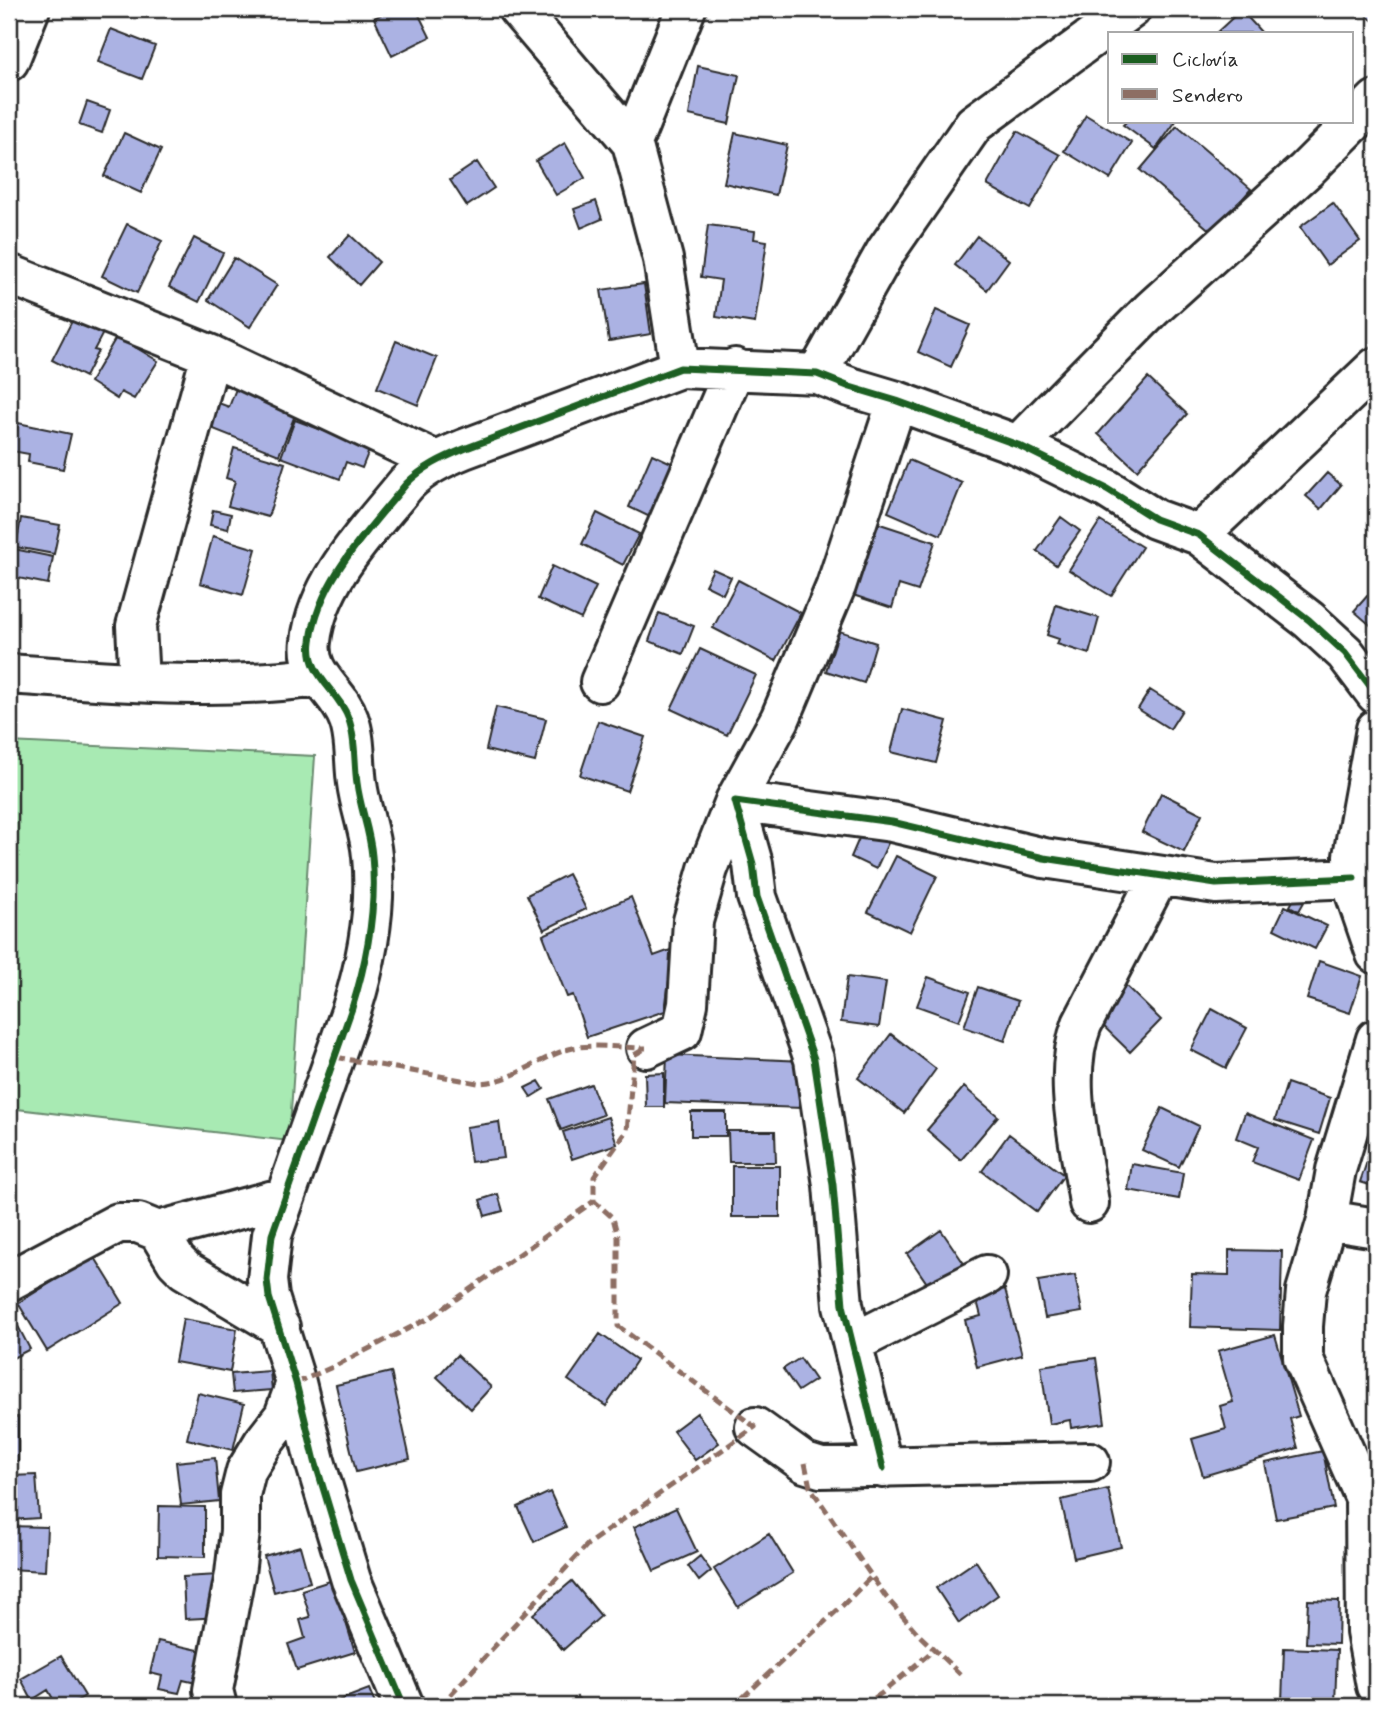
<svg xmlns="http://www.w3.org/2000/svg" width="1385" height="1715" viewBox="0 0 1385 1715" font-family="Mynerve,sans-serif">
<rect width="100%" height="100%" fill="#fff"/>
<filter id="ink" filterUnits="userSpaceOnUse"><feTurbulence type="fractalNoise" baseFrequency=".0143" numOctaves="2"/><feDisplacementMap in="SourceGraphic" scale="14" xChannelSelector="R" yChannelSelector="G"/><feConvolveMatrix kernelMatrix="1 2 1 2 8 2 1 2 1" color-interpolation-filters="sRGB"/></filter>
<g filter="url(#ink)">
<path fill="#a8eab3" stroke="#6a8a6f" stroke-width="2" d="M9,742L315,756L289,1141L9,1108Z"/>
<path fill="#abb2e3" stroke="#2b2b2b" stroke-width="2" d="M393,9H416L430,37L392,56L374,18Z
M1358,9H1376V23Z
M1241,10L1262,33H1216Z
M111,29L155,46L142,79L98,62Z
M698,66L739,75L729,124L689,115Z
M87,102L110,110L102,133L79,125Z
M1086,115L1132,143L1110,179L1064,151Z
M1127,121H1176L1156,149L1123,125Z
M1177,126L1251,189L1213,233L1140,170Z
M1017,131L1060,155L1030,209L987,185Z
M124,133L161,150L141,193L104,176Z
M735,133L787,145L776,195L724,183Z
M565,143L585,178L556,195L536,161Z
M477,162L494,188L467,206L450,180Z
M596,201L602,219L581,228L574,209Z
M1333,203L1360,241L1327,265L1300,227Z
M127,224L162,241L137,293L102,276Z
M708,225L755,231L754,239L767,241L755,323L716,317L721,280L701,277Z
M350,235L379,262L359,285L330,257Z
M977,236L1009,260L987,290L955,265Z
M194,238L223,253L199,302L169,287Z
M234,258L277,285L250,327L208,300Z
M644,284L651,334L609,341L601,290Z
M936,310L970,325L951,367L918,352Z
M74,317L103,333L94,350L98,351L85,377L52,360Z
M117,336L158,361L134,399L121,392L117,399L90,382Z
M396,341L437,358L418,405L377,388Z
M1148,378L1187,414L1137,470L1098,434Z
M237,386L297,410L279,455L206,426L216,402L229,407Z
M295,420L370,448L362,468L346,462L340,479L281,457Z
M18,423L71,434L63,469L28,462L29,454L12,451Z
M234,448L285,463L268,517L228,506L235,481L226,478Z
M652,454L678,466L654,519L629,507Z
M909,460L962,483L941,535L888,512Z
M1327,473L1341,485L1321,509L1306,496Z
M213,510L231,514L228,529L210,525Z
M597,513L639,534L623,565L582,544Z
M1061,517L1080,531L1056,565L1037,551Z
M21,518L60,525L54,554L16,547Z
M871,521L935,542L918,591L899,585L892,608L847,593Z
M1100,521L1142,547L1111,596L1069,570Z
M213,536L256,549L243,595L200,583Z
M9,548L53,557L48,584L13,577L16,563L9,562Z
M552,566L596,587L581,619L538,599Z
M713,569L731,577L723,594L705,585Z
M738,580L801,613L776,661L713,628Z
M1376,586V630L1354,611Z
M1056,605L1099,618L1089,654L1057,644L1059,639L1047,635Z
M659,613L694,626L683,654L649,641Z
M839,631L876,643L864,683L826,671Z
M700,649L756,675L727,735L671,709Z
M1150,690L1182,710L1170,729L1138,709Z
M496,707L546,719L535,762L486,750Z
M902,709L947,721L936,763L891,752Z
M598,721L645,737L627,791L580,775Z
M1161,793L1202,814L1184,852L1142,832Z
M863,829L889,841L876,869L851,857Z
M896,856L937,876L910,932L868,912Z
M568,874L586,909L544,930L527,895Z
M1299,890L1308,895L1299,911L1290,906Z
M631,897L654,956L673,949L665,1011L587,1037L573,995L567,997L543,935Z
M1285,906L1327,926L1315,949L1274,929Z
M1319,961L1362,976L1350,1013L1307,999Z
M847,977L886,982L879,1027L841,1022Z
M928,977L970,992L959,1021L917,1006Z
M1126,986L1161,1020L1130,1052L1095,1018Z
M978,987L1018,1001L1005,1041L964,1027Z
M1212,1009L1247,1028L1226,1068L1191,1050Z
M891,1034L936,1069L904,1113L858,1078Z
M667,1055L804,1061L802,1108L665,1103Z
M664,1073V1107H646L645,1074Z
M539,1081L544,1089L531,1097L525,1088Z
M1287,1083L1330,1098L1319,1134L1275,1120Z
M591,1084L603,1115L561,1130L549,1099Z
M964,1087L998,1116L961,1160L927,1130Z
M1162,1108L1199,1126L1179,1167L1142,1150Z
M691,1112H726V1136H691Z
M1245,1113L1314,1140L1299,1180L1252,1162L1258,1147L1236,1138Z
M608,1117L617,1144L572,1159L563,1132Z
M499,1122L504,1158L471,1162L466,1127Z
M728,1131H775L776,1162H729Z
M1009,1134L1064,1175L1037,1212L982,1171Z
M1373,1144L1376,1145V1187L1360,1182Z
M1132,1164L1183,1173L1179,1199L1128,1190Z
M732,1166H780V1217H732Z
M498,1194L503,1211L485,1216L480,1200Z
M941,1230L965,1265L931,1289L907,1254Z
M1229,1250L1282,1251L1280,1330L1190,1327L1192,1274L1229,1275Z
M94,1256L123,1303L47,1351L18,1303Z
M1075,1275L1082,1312L1045,1318L1038,1281Z
M1005,1289L1022,1355L977,1367L965,1320L981,1316L976,1297Z
M9,1309L30,1349L9,1360Z
M183,1319L237,1329L230,1372L175,1362Z
M600,1334L637,1360L606,1406L568,1380Z
M1275,1335L1299,1416L1290,1419L1298,1448L1203,1476L1192,1439L1226,1429L1220,1406L1233,1402L1218,1351Z
M457,1355L491,1387L471,1409L437,1377Z
M800,1358L815,1380L798,1391L783,1369Z
M1096,1358L1105,1423L1071,1428L1070,1420L1049,1424L1041,1366Z
M270,1371L272,1390L233,1393L231,1374Z
M391,1372L410,1459L356,1472L336,1385Z
M198,1393L244,1404L233,1450L187,1439Z
M697,1413L719,1443L695,1460L673,1431Z
M9,1417H18V1461H9Z
M1323,1451L1334,1508L1276,1519L1265,1463Z
M215,1458L219,1501L181,1505L176,1462Z
M36,1475L39,1518L9,1520V1476Z
M1108,1489L1121,1547L1074,1558L1061,1500Z
M550,1492L566,1527L534,1542L518,1507Z
M159,1506L205,1507V1557L158,1556Z
M676,1508L697,1552L654,1571L634,1527Z
M9,1526L47,1527L45,1571L9,1569Z
M769,1534L793,1573L738,1607L714,1569Z
M300,1546L310,1582L274,1592L264,1556Z
M700,1556L711,1571L699,1581L688,1566Z
M976,1561L998,1595L959,1623L936,1588Z
M219,1575L221,1617L185,1619L183,1577Z
M333,1580L355,1652L297,1670L288,1644L305,1638L300,1620L310,1617L302,1590Z
M572,1581L601,1616L563,1650L533,1614Z
M1308,1600L1339,1601L1338,1644L1306,1643Z
M158,1641L212,1653L205,1685L183,1680L179,1693L159,1689L162,1676L150,1673Z
M1284,1648L1337,1650L1335,1704L1282,1702Z
M61,1656L85,1696L68,1706H57L48,1690L32,1700L21,1679Z
M369,1689L376,1706H324Z
M577,1697L586,1706H567Z"/>
<g fill="none" stroke-linecap="round" stroke-linejoin="round">
<defs>
<path id="minor" d="M518,9L632,143L663,259L680,368
M9,61L30,9
M632,143L686,9
M9,274L211,355L436,461
M817,374L886,251L974,124L1131,9
M1018,445L1152,309L1306,170L1376,100
M1199,535L1376,367
M9,674C111,681 216,691 319,677
M139,682L136,626L211,355
M600,682L735,368
M1376,729L1353,856L1354,890L1376,954
M1376,1039L1336,1170L1327,1220L1306,1291L1303,1326V1358L1365,1498L1366,1632L1376,1686
M646,1048L682,1031L688,1004L693,921L708,869L735,801L780,719L836,586L897,401
M1089,1203C1081,1147 1061,1078 1082,1024L1159,876
M1327,1220L1376,1228
M158,1231L176,1261L185,1270L280,1327
M9,1281L118,1223H138L158,1231L285,1197
M853,1343L987,1275
M755,1427L805,1463L821,1468L1090,1462
M883,1468L843,1305L833,1185L814,1059L757,897L753,864L735,801L892,822L1044,858L1216,884L1354,878
M217,1706L213,1690L235,1574L240,1531V1495L246,1471L263,1443L284,1416L296,1383
M404,1706L351,1580L315,1461L296,1383L269,1297L267,1280L272,1235L352,1008C367,960 377,906 372,856C370,831 360,808 357,783C354,763 356,739 349,720C339,690 306,676 311,641C318,580 369,530 406,484C423,467 442,458 464,449L680,368L817,374L850,387L897,401L1018,445L1107,489L1155,519L1199,535L1309,620L1345,653L1376,694"/>
</defs>
<use href="#minor" stroke="#2b2b2b" stroke-width="44"/>
<use href="#minor" stroke="#fff" stroke-width="38"/>
<path stroke="#8d6e63" stroke-width="5" stroke-dasharray="10 5" stroke-linecap="butt" d="M335,1057L478,1083C512,1083 538,1058 569,1049C590,1043 623,1048 646,1048
M296,1383L337,1365L431,1317L594,1201
M805,1463L810,1487L886,1597L920,1636L961,1675
M440,1706L588,1544L755,1427L618,1326V1237L613,1218L594,1201V1177L627,1131L634,1055L646,1048
M730,1706L740,1700L843,1605L872,1576
M862,1706L882,1693L935,1649"/>
<defs>
<path id="cycleway" d="M883,1468L843,1305L833,1185L814,1059L757,897L753,864L735,801L892,822L1044,858L1216,884L1354,878
M404,1706L351,1580L315,1461L296,1383L269,1297L267,1280L272,1235L352,1008C367,960 377,906 372,856C370,831 360,808 357,783C354,763 356,739 349,720C339,690 306,676 311,641C318,580 369,530 406,484C423,467 442,458 464,449L680,368L817,374L850,387L897,401L1018,445L1107,489L1155,519L1199,535L1309,620L1345,653L1376,694"/>
</defs>
<use href="#cycleway" stroke="#fff" stroke-width="11"/>
<use href="#cycleway" stroke="#1b5e20" stroke-width="7"/>
</g>
</g>
<rect width="1385" height="1715" fill="none" stroke="#fff" stroke-width="35"/>
<rect x="18" y="18" width="1350" height="1680" fill="none" stroke="#2b2b2b" stroke-width="2.5" filter="url(#ink)"/>
<rect x="1108" y="32" width="245" height="91" fill="#ffffff" stroke="#aaaaaa" stroke-width="2"/>
<rect x="1122" y="54" width="35" height="10" fill="#1b5e20" stroke="#aaaaaa" stroke-width="2"/>
<text x="1172" y="66" font-size="21" fill="#2b2b2b">Ciclovía</text>
<rect x="1122" y="89" width="35" height="10" fill="#8d6e63" stroke="#aaaaaa" stroke-width="2"/>
<text x="1172" y="102" font-size="21" fill="#2b2b2b">Sendero</text>
</svg>
